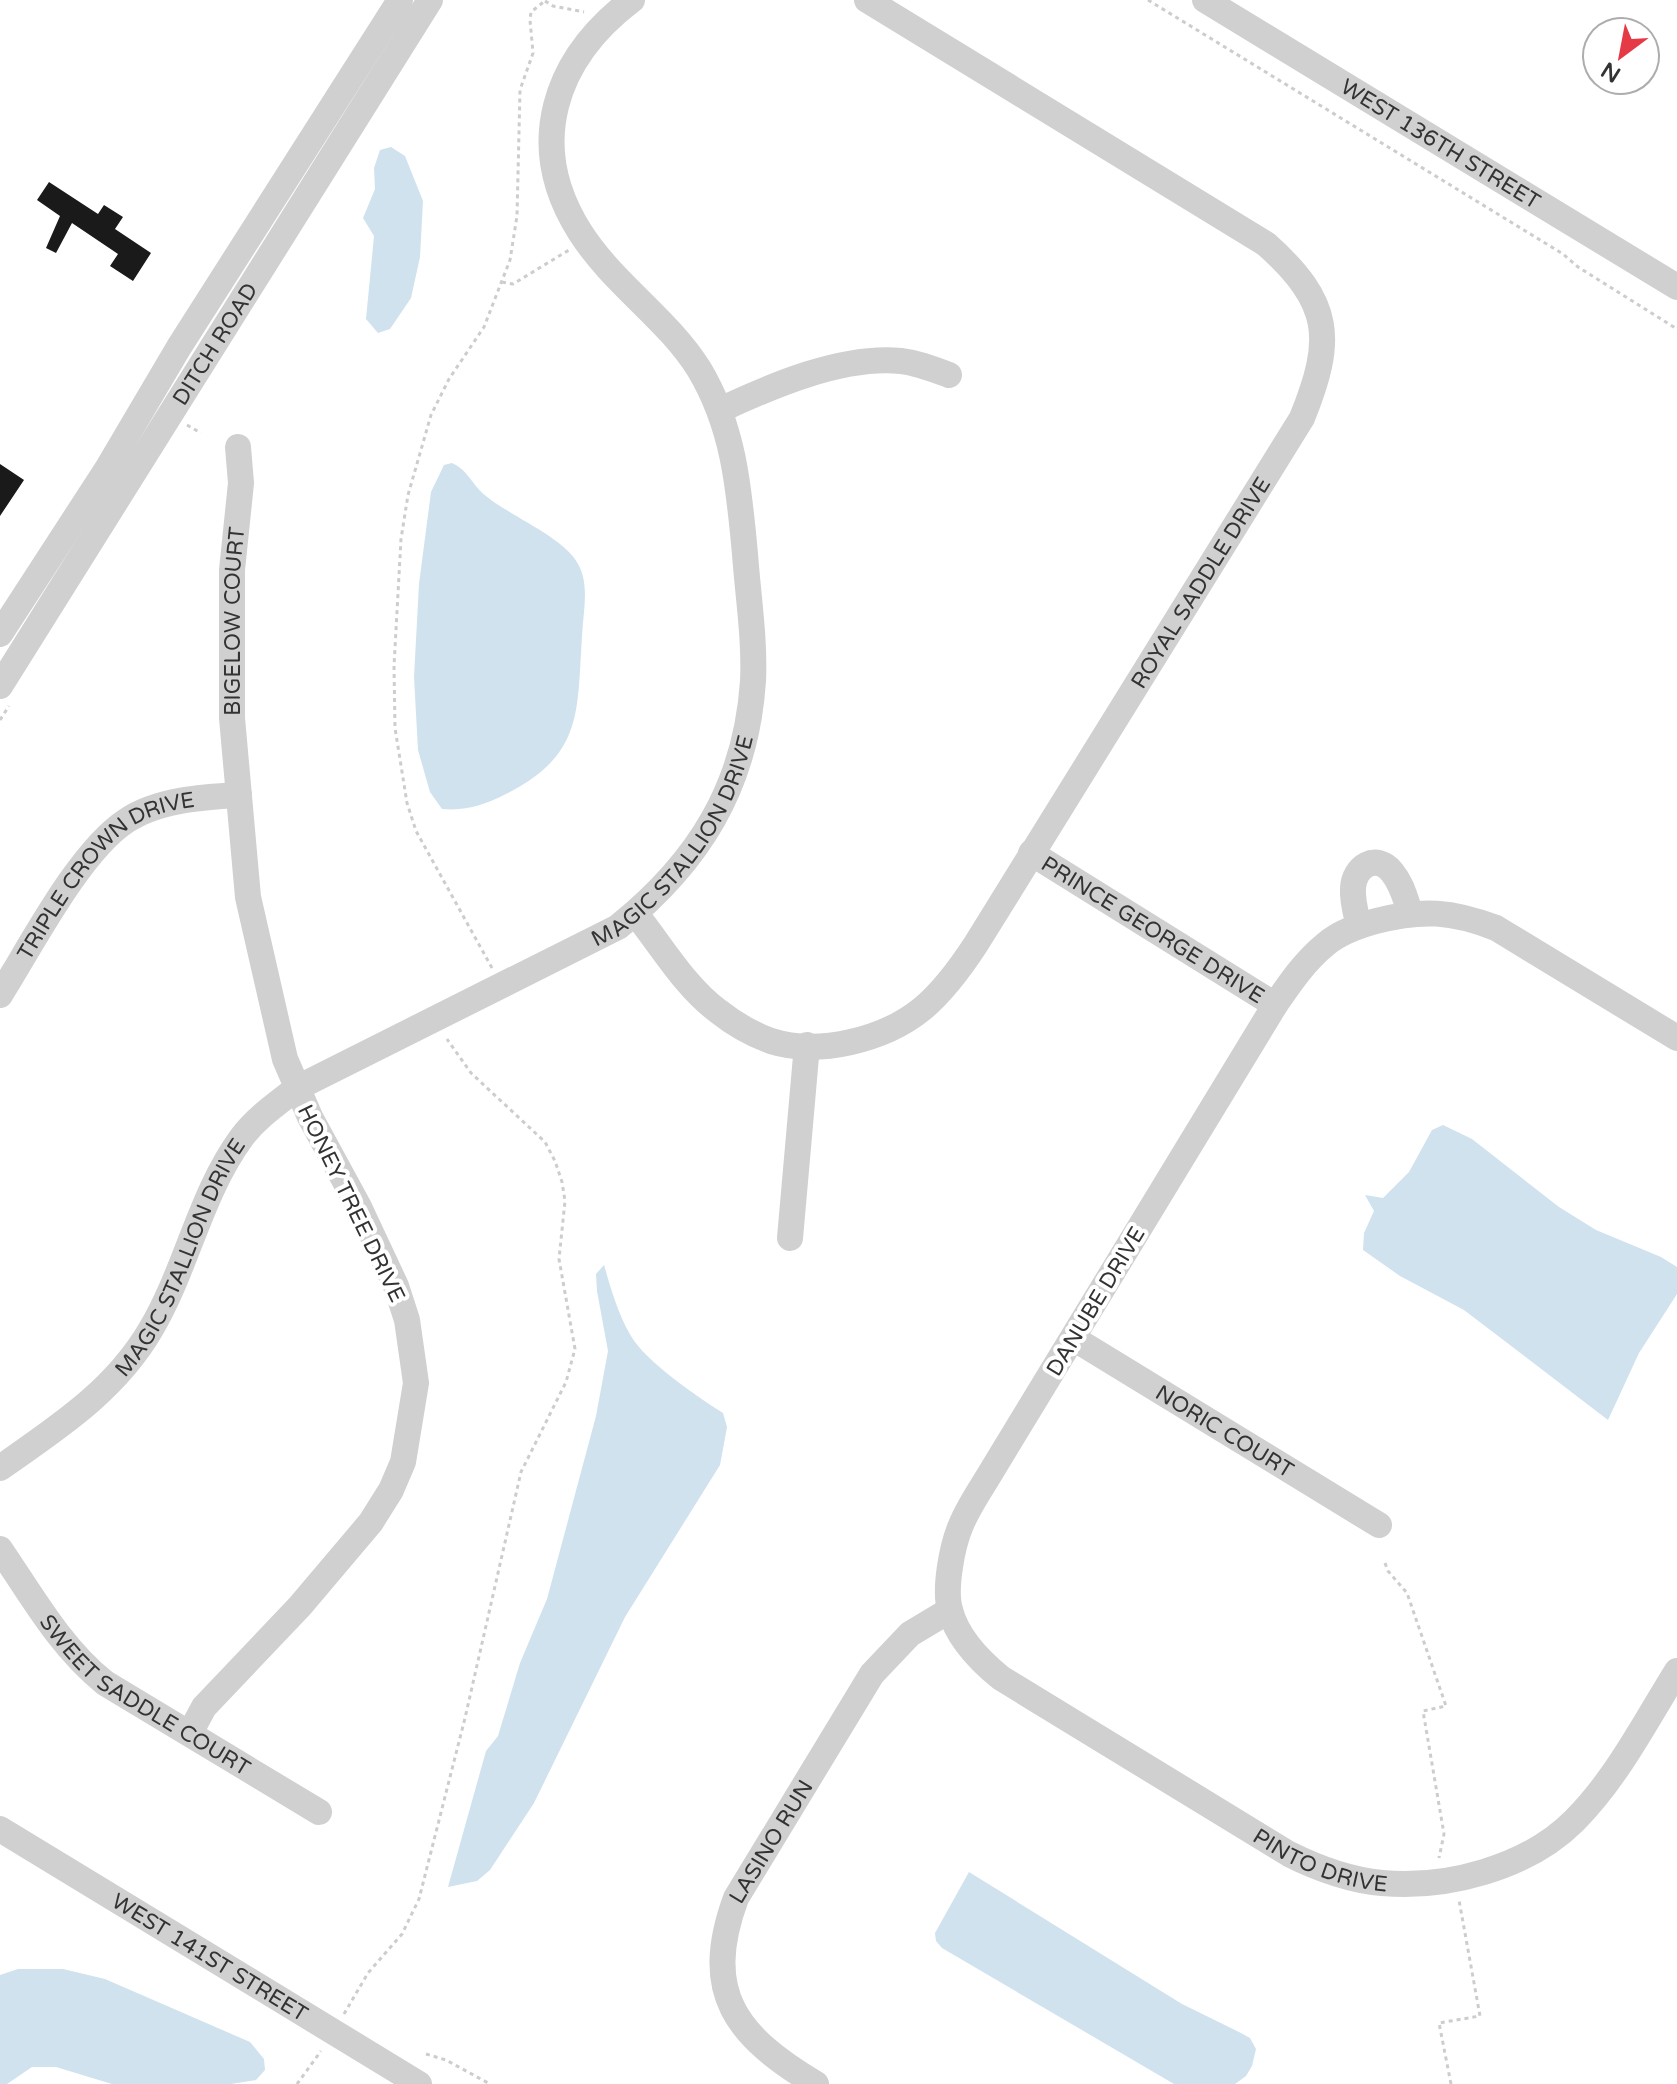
<svg xmlns="http://www.w3.org/2000/svg" width="1677" height="2084" viewBox="0 0 1677 2084" font-family="'Varela Round',sans-serif">
<rect width="100%" height="100%" fill="#fff"/>
<path fill="#cfe2ee" d="M391,147L405,156L423,201L420,257L411,298L390,329L378,333L366,319L374,236L363,218L375,189L374,168L380,150Z
M452,463C468,470 472,485 486,496C510,516 565,538 578,564C590,585 583,613 582,636C577,713 583,755 506,794C484,805 467,811 442,809L430,792L418,750L414,677L419,584L431,492L444,465Z
M1443,1125L1472,1139L1559,1207L1596,1230L1661,1257L1677,1267V1294L1639,1353L1608,1420L1464,1310L1400,1276L1363,1250L1364,1233L1374,1211L1365,1195L1383,1198L1409,1172L1432,1130Z
M604,1265C611,1289 618,1314 631,1336C646,1362 698,1397 723,1413L727,1427L720,1465L625,1617L534,1803L490,1870L477,1881L448,1887L486,1751L498,1736L520,1663L547,1599L596,1416L608,1351L597,1291L596,1274Z
M969,1872L1182,2004L1239,2032L1250,2038L1256,2049L1252,2066L1246,2076L1235,2084H1174L942,1948L936,1941L935,1933Z
M18,1969H63L105,1979L250,2042L264,2059L265,2070L256,2080L231,2084H112L56,2067H32L7,2084H0V1975Z"/>
<path fill="#1a1a1a" d="M49,182L98,214L104,205L123,217L115,229L151,253L133,281L110,266L118,254L72,223L56,253L46,248L60,216L37,200Z
M0,464L24,480L0,516Z"/>
<g fill="none" stroke-linecap="round" stroke-linejoin="round">
<path stroke="#cdcdcd" stroke-width="3" stroke-dasharray="4 4" stroke-linecap="butt" d="M1148,0L1563,254L1578,267L1677,329
M545,1L553,6L584,12
M502,282L513,284L569,250
M187,425L201,433
M0,720L9,706
M492,968L416,831L407,803L395,728L394,666L401,539L408,495L431,415L449,379L484,327L510,260L517,216L520,90L533,53L530,20L531,12L546,0
M1385,1563L1388,1571L1407,1593L1446,1706L1423,1711L1444,1834L1439,1858
M344,2014L368,1973L402,1934L419,1899L465,1718L521,1472L566,1382L575,1349L559,1259L565,1201L562,1182L555,1161L545,1142L471,1073L447,1039
M426,2054L446,2060L490,2084
M297,2084L321,2051
M1451,2084L1439,2023L1480,2016L1459,1900"/>
<g stroke="#d0d0d0" stroke-width="26">
<path id="s1" d="M1205,0L1677,287"/>
<path d="M720,410C771,386 843,355 901,361C918,363 933,369 949,375"/>
<path d="M0,634L107,469L179,347L400,0"/>
<path id="s2" d="M0,686L430,0"/>
<path id="s3" d="M1031,853L1275,1005"/>
<path id="s4" d="M635,913C661,945 685,987 718,1011C733,1023 752,1034 771,1041C818,1056 884,1040 922,1009C944,991 961,967 976,944L1302,418C1334,339 1332,303 1266,244L867,0"/>
<path d="M1359,926C1356,914 1352,901 1353,888C1354,867 1376,852 1392,872C1402,884 1405,898 1410,912"/>
<path id="s5" d="M0,995C31,946 79,852 126,821C157,800 202,797 239,795"/>
<path id="s6" d="M1677,1038L1496,928C1452,911 1422,909 1376,921C1358,926 1340,932 1326,944C1305,961 1290,983 1275,1005L994,1467C983,1486 969,1505 961,1525C952,1546 944,1589 950,1610C957,1637 980,1661 1001,1678L1289,1854C1319,1869 1349,1880 1382,1883C1446,1889 1527,1868 1574,1821C1617,1778 1645,1722 1677,1671"/>
<path d="M790,1238L807,1045"/>
<path id="s7" d="M1073,1338L1379,1525"/>
<path id="s8" d="M0,1468C57,1428 115,1391 151,1329C187,1268 200,1194 242,1137C257,1117 278,1103 297,1088L618,927C699,862 746,786 753,681C755,639 748,596 745,554C739,489 734,427 699,369C667,318 613,284 580,232C525,145 554,59 632,0"/>
<path id="s9" d="M0,1549C32,1596 60,1647 105,1683L319,1812"/>
<path id="s10" d="M190,1733L204,1707L300,1606L371,1522L391,1490L403,1462L416,1383L407,1320L396,1286L359,1207L310,1117L285,1059L248,897L232,718V570L241,483L238,447"/>
<path id="s11" d="M0,1829L419,2084"/>
<path id="s12" d="M816,2084C736,2036 701,1993 736,1898L872,1674L910,1634L950,1610"/>
</g>
</g>
<g text-anchor="middle" stroke-width="8" stroke-linejoin="round" paint-order="stroke">
<g font-size="22" fill="#333" stroke="#fff">
<text dy="8" stroke="none"><textPath href="#s1" startOffset="276">WEST 136TH STREET</textPath></text>
<text dy="8" stroke="none"><textPath href="#s2" startOffset="404">DITCH ROAD</textPath></text>
<text dy="8" stroke="none"><textPath href="#s4" startOffset="860">ROYAL SADDLE DRIVE</textPath></text>
<text dy="8" stroke="none"><textPath href="#s10" startOffset="1222">BIGELOW COURT</textPath></text>
<text dy="8" stroke="none"><textPath href="#s8" startOffset="956">MAGIC STALLION DRIVE</textPath></text>
<text dy="8" stroke="none"><textPath href="#s5" startOffset="166">TRIPLE CROWN DRIVE</textPath></text>
<text dy="8" stroke="none"><textPath href="#s3" startOffset="144">PRINCE GEORGE DRIVE</textPath></text>
<text transform="translate(352 1203) rotate(64)" y="8">HONEY TREE DRIVE</text>
<text dy="8" stroke="none"><textPath href="#s8" startOffset="284">MAGIC STALLION DRIVE</textPath></text>
<text transform="translate(1095 1301) rotate(-59)" y="8">DANUBE DRIVE</text>
<text dy="8" stroke="none"><textPath href="#s7" startOffset="178">NORIC COURT</textPath></text>
<text dy="8" stroke="none"><textPath href="#s9" startOffset="210">SWEET SADDLE COURT</textPath></text>
<text dy="8" stroke="none"><textPath href="#s12" startOffset="294">LASINO RUN</textPath></text>
<text dy="8" stroke="none"><textPath href="#s6" startOffset="1620">PINTO DRIVE</textPath></text>
<text dy="8" stroke="none"><textPath href="#s11" startOffset="246">WEST 141ST STREET</textPath></text>
</g>
</g>
<g transform="translate(1621 56) rotate(212)"><circle r="38" fill="#ffffff" stroke="#adadad" stroke-width="2"/>
<path d="M0-6L14 30L0 20L-14 30Z" fill="#e63946"/>
<text y="-12" font-size="22" font-weight="bold" text-anchor="middle" fill="#333333">N</text>
</g>
</svg>
